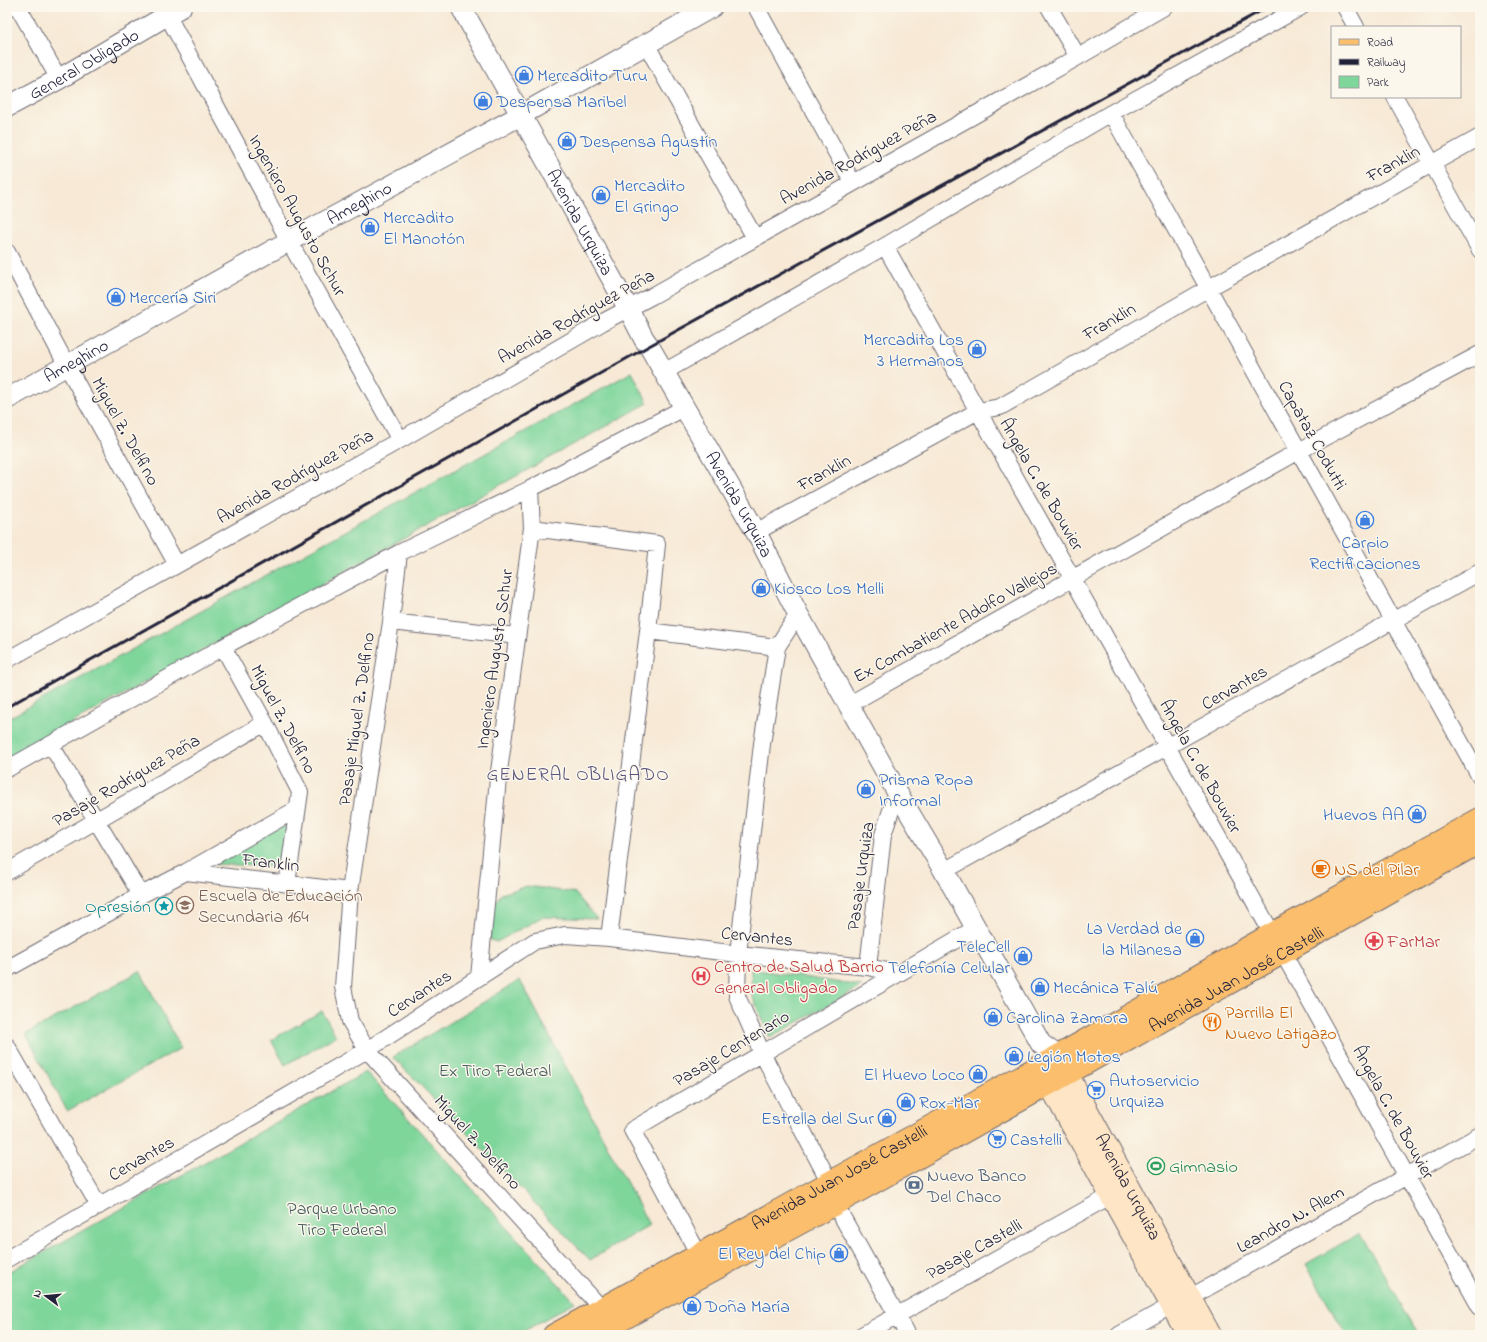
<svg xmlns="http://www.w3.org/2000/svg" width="1487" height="1342" viewBox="0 0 1487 1342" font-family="'Indie Flower',sans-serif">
<rect width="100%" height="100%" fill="#fbf7ec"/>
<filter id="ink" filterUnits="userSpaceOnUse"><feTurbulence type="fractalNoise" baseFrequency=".025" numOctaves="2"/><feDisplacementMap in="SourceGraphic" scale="8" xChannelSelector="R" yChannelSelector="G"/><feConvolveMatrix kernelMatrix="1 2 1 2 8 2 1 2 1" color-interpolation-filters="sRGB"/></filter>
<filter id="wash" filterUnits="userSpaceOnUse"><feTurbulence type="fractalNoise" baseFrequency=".012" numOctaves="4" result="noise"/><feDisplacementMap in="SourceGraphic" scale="16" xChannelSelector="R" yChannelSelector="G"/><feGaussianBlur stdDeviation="0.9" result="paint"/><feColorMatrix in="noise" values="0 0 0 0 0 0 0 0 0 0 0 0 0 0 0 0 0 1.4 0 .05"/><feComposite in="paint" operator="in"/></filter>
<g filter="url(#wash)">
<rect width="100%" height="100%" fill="#f7e9d5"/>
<path fill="#7fd69b" stroke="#507c6b" d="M632,372L648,403L7,759V719Z
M288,821L280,867L213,864Z
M527,886L575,893L597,919L542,917L497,942L490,940L492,907L501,894Z
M751,969L862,986L770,1038L752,996Z
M140,971L181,1048L67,1111L26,1034Z
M520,980L649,1225L590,1260L393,1057Z
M322,1011L336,1036L285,1065L271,1040Z
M366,1072L575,1302L517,1335H7V1273Z
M1360,1233L1419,1335H1346L1306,1264Z"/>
</g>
<g filter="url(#ink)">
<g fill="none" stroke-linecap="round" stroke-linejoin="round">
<defs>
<path id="minor" d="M18,7L59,79
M163,7L289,241L400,440
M756,7L853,183
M1049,7L1078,57
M1345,7L1356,27
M646,44L755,238
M1395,97L1480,250
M1111,113L1480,777
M885,246C1018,482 1152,718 1284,955C1349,1072 1414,1190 1480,1307
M7,252L67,366L177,565
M664,372L885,246L1111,113L1301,7
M532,528L657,544L648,631L609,938
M756,532L978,411L1000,407L1209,288L1480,137
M399,553L391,622L350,891L343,987L350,1021L367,1050L601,1308L604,1318
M798,614L777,647L762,744L738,954L737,996L762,1053L830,1183L835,1204L908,1335
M391,622L517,636
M648,631L777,647
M223,647L265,723L300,792L287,884
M7,660L400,440L603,322L652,296L1078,57L1164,7
M848,705L1299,451L1480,354
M51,745L141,895
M7,769L223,647L399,553L530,489L684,408
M944,871L1480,572
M7,872L265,723
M186,872L350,891
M868,967L883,835L897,792
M7,969L141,895L186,872L297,809
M479,977L498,779L532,528L530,489
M7,1046L99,1206
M699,1255L632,1130L976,928
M7,1259L367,1050L535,941L565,935L609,938L738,954L868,967L897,973
M862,1335L1119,1191
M1119,1335L1172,1305L1189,1298L1480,1135"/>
<g id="tertiary">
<path id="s1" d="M461,7L628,308L644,339L649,346L756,532L798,614L897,792L944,871L1041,1044L1058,1056"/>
<path id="s2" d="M7,107L59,79L181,7"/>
<path id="s3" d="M7,399L289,241L521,115L712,7"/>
</g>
<g id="secondary">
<path id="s4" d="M1059,1057L1067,1074L1210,1335"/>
<path d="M1042,1066L1049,1083L1188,1335"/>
</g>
<g id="primary">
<path id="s5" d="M554,1335L1058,1056L1272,934L1480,819"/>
<path id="s6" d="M593,1335L835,1204L1480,842"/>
</g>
</defs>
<use href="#minor" stroke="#6d6871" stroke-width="18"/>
<use href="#tertiary" stroke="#6d6871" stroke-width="22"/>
<use href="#secondary" stroke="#6d6871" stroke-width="24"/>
<use href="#primary" stroke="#6d6871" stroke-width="24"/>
<use href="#minor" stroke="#fff" stroke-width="16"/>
<use href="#tertiary" stroke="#fff" stroke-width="20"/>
<use href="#secondary" stroke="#fde5c5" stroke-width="22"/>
<use href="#primary" stroke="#fabe6d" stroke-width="22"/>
<path stroke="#22223b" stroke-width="3" d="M7,707L649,346L1268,7"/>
</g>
</g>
<defs>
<symbol id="shop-ring" viewBox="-11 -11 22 22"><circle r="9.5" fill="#fbf7ec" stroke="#3f7fe0" stroke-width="1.5"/><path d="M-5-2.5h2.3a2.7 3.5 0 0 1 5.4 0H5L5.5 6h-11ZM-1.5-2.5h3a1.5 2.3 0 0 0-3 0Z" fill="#3f7fe0"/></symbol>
<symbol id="cafe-ring" viewBox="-11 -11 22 22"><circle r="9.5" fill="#fbf7ec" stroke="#e8710a" stroke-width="1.5"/><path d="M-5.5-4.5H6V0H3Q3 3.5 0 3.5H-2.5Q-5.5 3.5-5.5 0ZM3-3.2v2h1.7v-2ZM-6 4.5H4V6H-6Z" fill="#e8710a"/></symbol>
<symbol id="school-ring" viewBox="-11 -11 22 22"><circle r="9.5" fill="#fbf7ec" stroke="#8d6e63" stroke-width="1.5"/><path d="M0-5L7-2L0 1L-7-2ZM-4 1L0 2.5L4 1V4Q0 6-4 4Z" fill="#8d6e63"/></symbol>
<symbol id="sight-ring" viewBox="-11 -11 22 22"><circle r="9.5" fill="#fbf7ec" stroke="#0f9aa8" stroke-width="1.5"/><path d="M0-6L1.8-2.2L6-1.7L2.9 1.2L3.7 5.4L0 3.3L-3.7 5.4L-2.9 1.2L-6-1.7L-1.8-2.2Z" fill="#0f9aa8"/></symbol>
<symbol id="pharmacy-ring" viewBox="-11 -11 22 22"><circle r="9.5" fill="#fbf7ec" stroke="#e0444e" stroke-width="1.5"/><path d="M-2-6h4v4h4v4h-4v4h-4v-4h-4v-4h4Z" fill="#e0444e"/></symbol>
<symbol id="hospital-ring" viewBox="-11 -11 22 22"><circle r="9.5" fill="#fbf7ec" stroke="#e0444e" stroke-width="1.5"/><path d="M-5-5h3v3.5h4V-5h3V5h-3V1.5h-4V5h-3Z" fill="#e0444e"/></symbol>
<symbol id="restaurant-ring" viewBox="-11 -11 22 22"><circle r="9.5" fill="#fbf7ec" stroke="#e8710a" stroke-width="1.5"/><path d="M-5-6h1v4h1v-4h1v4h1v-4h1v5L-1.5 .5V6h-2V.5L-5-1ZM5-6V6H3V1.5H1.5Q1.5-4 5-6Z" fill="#e8710a"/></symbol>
<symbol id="supermarket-ring" viewBox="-11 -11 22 22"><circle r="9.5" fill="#fbf7ec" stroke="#3f7fe0" stroke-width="1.5"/><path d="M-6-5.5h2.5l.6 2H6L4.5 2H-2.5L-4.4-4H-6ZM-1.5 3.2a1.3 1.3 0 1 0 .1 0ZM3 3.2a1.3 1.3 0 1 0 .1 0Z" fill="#3f7fe0"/></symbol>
<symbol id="stadium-ring" viewBox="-11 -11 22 22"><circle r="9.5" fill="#fbf7ec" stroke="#2e9e5b" stroke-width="1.5"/><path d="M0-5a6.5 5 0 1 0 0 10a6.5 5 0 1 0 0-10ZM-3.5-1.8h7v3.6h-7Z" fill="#2e9e5b"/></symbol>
<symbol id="bank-ring" viewBox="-11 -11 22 22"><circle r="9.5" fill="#fbf7ec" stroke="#5c6f8a" stroke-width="1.5"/><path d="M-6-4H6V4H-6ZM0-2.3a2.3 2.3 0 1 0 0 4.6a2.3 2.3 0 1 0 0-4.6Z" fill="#5c6f8a"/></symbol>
</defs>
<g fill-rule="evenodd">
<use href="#shop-ring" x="514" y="65" width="20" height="20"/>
<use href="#shop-ring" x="473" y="91" width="20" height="20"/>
<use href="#shop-ring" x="557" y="131" width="20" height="20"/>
<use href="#shop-ring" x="591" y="185" width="20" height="20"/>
<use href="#shop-ring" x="360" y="217" width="20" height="20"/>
<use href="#shop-ring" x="106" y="287" width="20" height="20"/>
<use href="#shop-ring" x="967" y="339" width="20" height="20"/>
<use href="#shop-ring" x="1355" y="510" width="20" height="20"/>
<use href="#shop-ring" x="751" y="578" width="20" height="20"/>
<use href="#shop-ring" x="856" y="779" width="20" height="20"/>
<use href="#shop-ring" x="1407" y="804" width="20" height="20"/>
<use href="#cafe-ring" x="1311" y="859" width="20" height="20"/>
<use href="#school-ring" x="175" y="895" width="20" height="20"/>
<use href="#sight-ring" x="154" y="896" width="20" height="20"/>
<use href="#shop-ring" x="1185" y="928" width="20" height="20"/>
<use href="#pharmacy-ring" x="1364" y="931" width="20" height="20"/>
<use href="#shop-ring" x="1013" y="946" width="20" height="20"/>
<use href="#hospital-ring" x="691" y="966" width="20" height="20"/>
<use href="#shop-ring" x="1030" y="977" width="20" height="20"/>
<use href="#shop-ring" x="983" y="1007" width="20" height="20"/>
<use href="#restaurant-ring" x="1202" y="1012" width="20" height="20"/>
<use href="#shop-ring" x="1004" y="1046" width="20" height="20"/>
<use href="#shop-ring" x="968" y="1064" width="20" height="20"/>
<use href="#supermarket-ring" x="1086" y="1080" width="20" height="20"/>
<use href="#shop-ring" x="896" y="1092" width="20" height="20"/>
<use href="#shop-ring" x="877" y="1108" width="20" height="20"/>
<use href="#supermarket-ring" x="987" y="1129" width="20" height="20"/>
<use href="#stadium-ring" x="1146" y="1156" width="20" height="20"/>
<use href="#bank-ring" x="904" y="1175" width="20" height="20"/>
<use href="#shop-ring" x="829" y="1243" width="20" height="20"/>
<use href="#shop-ring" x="682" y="1296" width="20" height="20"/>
</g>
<g text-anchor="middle" stroke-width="3" stroke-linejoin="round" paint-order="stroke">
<g font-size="18" fill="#22223b" stroke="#fbf7ec">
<text dy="6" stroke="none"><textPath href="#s2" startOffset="88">General Obligado</textPath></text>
<text transform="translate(858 157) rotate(-29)" y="6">Avenida Rodríguez Peña</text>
<text transform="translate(1393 163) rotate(-29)" y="6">Franklin</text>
<text dy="6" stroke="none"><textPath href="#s3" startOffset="403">Ameghino</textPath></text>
<text transform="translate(298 215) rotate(61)" y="6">Ingeniero Augusto Schur</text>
<text dy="6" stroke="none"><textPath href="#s1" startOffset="246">Avenida Urquiza</textPath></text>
<text transform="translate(576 316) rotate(-29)" y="6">Avenida Rodríguez Peña</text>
<text transform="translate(1109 321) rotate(-30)" y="6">Franklin</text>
<text dy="6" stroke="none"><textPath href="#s3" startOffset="79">Ameghino</textPath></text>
<text transform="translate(126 431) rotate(61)" y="6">Miguel Z. Delfino</text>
<text transform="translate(1313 435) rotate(61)" y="6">Capataz Codutti</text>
<text transform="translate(824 472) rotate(-29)" y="6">Franklin</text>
<text transform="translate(295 476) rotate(-29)" y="6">Avenida Rodríguez Peña</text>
<text transform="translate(1042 484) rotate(60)" y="6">Ángela C. de Bouvier</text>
<text dy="6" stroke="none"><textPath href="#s1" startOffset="570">Avenida Urquiza</textPath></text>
<text transform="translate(955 622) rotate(-29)" y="6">Ex Combatiente Adolfo Vallejos</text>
<text transform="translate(494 659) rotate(-82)" y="6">Ingeniero Augusto Schur</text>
<text transform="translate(1234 687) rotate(-30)" y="6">Cervantes</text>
<text transform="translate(284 719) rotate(62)" y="6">Miguel Z. Delfino</text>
<text transform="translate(356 719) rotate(-82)" y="6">Pasaje Miguel Z. Delfino</text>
<text transform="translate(1201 766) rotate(61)" y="6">Ángela C. de Bouvier</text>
<text transform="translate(126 780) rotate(-30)" y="6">Pasaje Rodríguez Peña</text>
<text transform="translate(271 862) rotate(7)" y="6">Franklin</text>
<text transform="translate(860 876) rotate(-82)" y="6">Pasaje Urquiza</text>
<text transform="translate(757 936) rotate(6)" y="6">Cervantes</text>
<text dy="6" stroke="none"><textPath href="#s6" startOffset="735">Avenida Juan José Castelli</textPath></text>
<text transform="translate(419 993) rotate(-33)" y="6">Cervantes</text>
<text transform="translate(731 1048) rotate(-31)" y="6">Pasaje Centenario</text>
<text transform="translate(1394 1112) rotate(61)" y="6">Ángela C. de Bouvier</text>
<text transform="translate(478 1142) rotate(48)" y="6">Miguel Z. Delfino</text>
<text transform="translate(141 1158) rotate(-30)" y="6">Cervantes</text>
<text dy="6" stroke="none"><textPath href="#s5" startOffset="326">Avenida Juan José Castelli</textPath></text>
<text dy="6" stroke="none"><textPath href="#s4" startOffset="147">Avenida Urquiza</textPath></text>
<text transform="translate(1290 1219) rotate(-29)" y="6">Leandro N. Alem</text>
<text transform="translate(974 1249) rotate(-29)" y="6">Pasaje Castelli</text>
</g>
<g font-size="18" fill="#366cbe" stroke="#fbf7ec" text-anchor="start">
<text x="537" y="81">Mercadito Turu</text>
<text x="496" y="107">Despensa Maribel</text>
<text x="580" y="147">Despensa Agustín</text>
<text x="614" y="191">Mercadito<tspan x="614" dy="21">El Gringo</tspan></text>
<text x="383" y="223">Mercadito<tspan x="383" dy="21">El Manotón</tspan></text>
<text x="129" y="303">Mercería Siri</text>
<text x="964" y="345" text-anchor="end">Mercadito Los<tspan x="964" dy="21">3 Hermanos</tspan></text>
<text x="1365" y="548" text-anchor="middle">Carpio<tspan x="1365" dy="21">Rectificaciones</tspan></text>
<text x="774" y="594">Kiosco Los Melli</text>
<text x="879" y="785">Prisma Ropa<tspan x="879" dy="21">Informal</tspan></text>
<text x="1404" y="820" text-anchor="end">Huevos AA</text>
<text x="1182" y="934" text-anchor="end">La Verdad de<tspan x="1182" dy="21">la Milanesa</tspan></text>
<text x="1010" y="952" text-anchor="end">TeleCell<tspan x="1010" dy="21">Telefonía Celular</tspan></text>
<text x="1053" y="993">Mecánica Falú</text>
<text x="1006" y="1023">Carolina Zamora</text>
<text x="1027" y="1062">Legión Motos</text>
<text x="965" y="1080" text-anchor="end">El Huevo Loco</text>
<text x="1109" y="1086">Autoservicio<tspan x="1109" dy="21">Urquiza</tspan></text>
<text x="919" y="1108">Rox-Mar</text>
<text x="874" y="1124" text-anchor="end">Estrella del Sur</text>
<text x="1010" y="1145">Castelli</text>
<text x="826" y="1259" text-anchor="end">El Rey del Chip</text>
<text x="705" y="1312">Doña María</text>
</g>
<g font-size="18" fill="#c56008" stroke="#fbf7ec" text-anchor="start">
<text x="1334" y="875">NS del Pilar</text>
<text x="1225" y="1018">Parrilla El<tspan x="1225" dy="21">Nuevo Latigazo</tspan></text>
</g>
<g font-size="18" fill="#785e54" stroke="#fbf7ec" text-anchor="start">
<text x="198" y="901">Escuela de Educación<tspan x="198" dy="21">Secundaria 164</tspan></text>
</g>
<g font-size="18" fill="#0d838f" stroke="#fbf7ec" text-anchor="end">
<text x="151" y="912">Opresión</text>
</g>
<g font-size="18" fill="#be3a42" stroke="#fbf7ec" text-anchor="start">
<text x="1387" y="947">FarMar</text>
<text x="714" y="972">Centro de Salud Barrio<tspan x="714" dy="21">General Obligado</tspan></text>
</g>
<g font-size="18" fill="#3e5858" stroke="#fbf7ec">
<text x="495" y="1076">Ex Tiro Federal</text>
<text x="342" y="1214">Parque Urbano<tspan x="342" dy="21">Tiro Federal</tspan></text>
</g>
<g font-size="18" fill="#27864d" stroke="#fbf7ec" text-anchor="start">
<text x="1169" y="1172">Gimnasio</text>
</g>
<g font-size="18" fill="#4e5e75" stroke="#fbf7ec" text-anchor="start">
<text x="927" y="1181">Nuevo Banco<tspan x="927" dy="21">Del Chaco</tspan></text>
</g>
<g font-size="19" letter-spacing="1" fill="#5c567d" stroke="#fbf7ec">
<text x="578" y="780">GENERAL OBLIGADO</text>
</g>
</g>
<rect width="1487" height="1342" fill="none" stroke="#fbf7ec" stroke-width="24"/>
<rect x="1331" y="26" width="130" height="72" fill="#fbf7ec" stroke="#a4a2a5"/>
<rect x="1339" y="39" width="20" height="6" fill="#fabe6d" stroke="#a4a2a5"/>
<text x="1367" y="46" font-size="12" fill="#22223b">Road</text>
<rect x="1339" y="59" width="20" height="6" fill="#22223b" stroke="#a4a2a5"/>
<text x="1367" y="66" font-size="12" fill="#22223b">Railway</text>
<rect x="1339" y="76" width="20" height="12" fill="#7fd69b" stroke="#a4a2a5"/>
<text x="1367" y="86" font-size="12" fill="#22223b">Park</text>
<g transform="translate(46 1296) rotate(286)" stroke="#fbf7ec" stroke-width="3" paint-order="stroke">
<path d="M0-3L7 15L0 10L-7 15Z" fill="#22223b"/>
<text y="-6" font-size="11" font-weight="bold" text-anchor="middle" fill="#22223b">N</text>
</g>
</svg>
